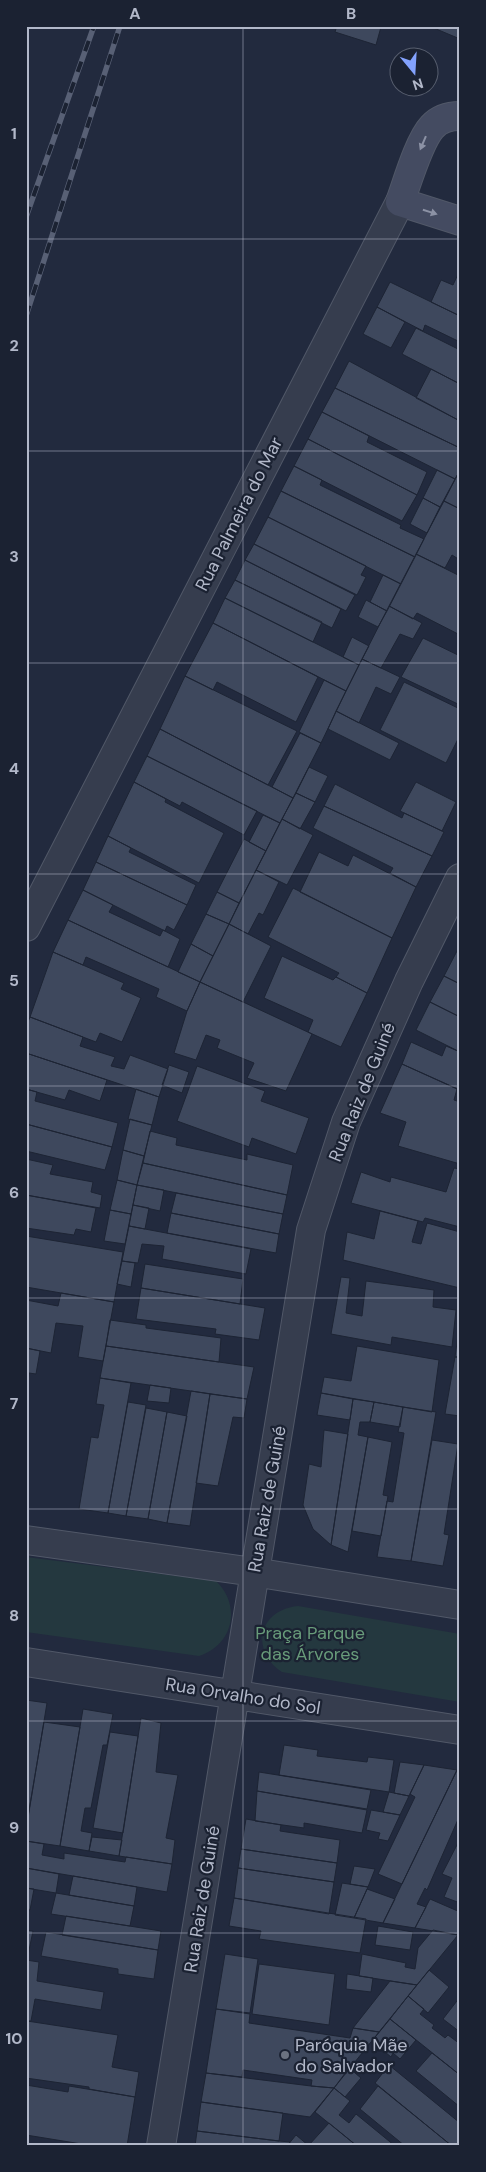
<svg xmlns="http://www.w3.org/2000/svg" width="486" height="2172" viewBox="0 0 486 2172" font-family="'DM Sans',sans-serif">
<rect width="100%" height="100%" fill="#222a3e"/>
<path fill="#24383f" d="M26,1557L216,1581C242,1606 233,1645 199,1656L26,1632Z
M298,1606L460,1634V1702L282,1672C250,1651 258,1610 298,1606Z"/>
<path fill="#3e485d" stroke="#1d2434" d="M337,26H378L381,27L376,45L335,32Z
M429,26H460V39Z
M459,272H460V316L431,302L441,280L453,285Z
M390,282L460,316V342L425,325L423,331L377,307Z
M377,307L405,322L391,348L363,334Z
M416,328L460,350V384L402,354Z
M349,361L460,421V448L335,388Z
M431,369L460,384V421L416,398Z
M335,388L460,448V470L455,479L322,412Z
M322,412L369,436L367,442L427,472L417,495L308,439Z
M308,439L417,495L402,521L294,466Z
M294,466L322,480L320,485L401,525L400,528L424,539L415,557L281,491Z
M437,470L455,479L440,507L423,498Z
M460,470V509L444,501Z
M281,491L415,557L401,584L268,517Z
M423,498L440,507L427,533L410,524Z
M444,501L460,509V560L452,555L445,568L416,554Z
M268,517L366,566L361,575L366,577L357,595L254,544Z
M254,544L355,595L346,611L245,560Z
M416,554L460,576V635L417,613L413,619L389,606Z
M245,560L341,609L332,628L235,580Z
M383,575L401,584L387,611L370,602Z
M235,580L322,622L313,642L225,598Z
M225,598L359,665L346,691L213,623Z
M366,600L387,611L378,627L358,617Z
M389,606L422,623L413,639L400,634L381,668L362,659Z
M213,623L318,677L296,722L217,682L213,690L185,676Z
M352,637L369,646L359,665L343,657Z
M423,638L460,656V705L401,677Z
M362,659L400,677L391,694L376,687L359,723L336,711Z
M185,676L297,731L268,785L160,729Z
M324,680L346,691L321,743L299,732Z
M404,682L460,709V735L446,763L380,730Z
M336,711L399,743L390,760L328,729Z
M160,729L293,798L280,823L147,756Z
M300,733L321,743L293,798L272,787Z
M147,756L257,811L244,835L182,802L180,806L134,782Z
M309,767L328,776L315,802L296,793Z
M134,782L166,799L165,802L224,833L199,883L108,836Z
M416,782L456,802L442,831L400,811Z
M335,784L402,818L404,813L444,832L432,856L324,806Z
M296,793L315,802L300,829L282,819Z
M324,806L432,856L416,887L390,873L393,868L313,828Z
M263,815L280,823L266,851L249,842Z
M282,819L313,835L287,885L256,870Z
M108,836L131,848L129,852L196,885L187,905L96,862Z
M244,839L266,851L239,903L217,892Z
M319,852L348,866L353,855L416,887L392,938L300,892Z
M96,862L187,905L174,930L167,926L165,931L83,890Z
M256,870L279,882L263,915L259,913L248,934L229,924Z
M293,888L392,938L367,993L336,977L339,973L268,937Z
M83,890L113,905L109,912L160,936L163,930L180,939L168,967L68,920Z
M217,892L239,903L229,924L206,914Z
M206,914L229,924L213,956L191,944Z
M68,920L200,982L187,1011L156,997L159,989L86,957L83,965L53,952Z
M229,924L271,946L243,1002L200,982Z
M191,944L213,956L200,982L178,972Z
M458,949L460,950V984L444,976Z
M53,952L124,983L121,989L141,998L122,1042L100,1033L96,1042L30,1017Z
M282,956L333,980L336,977L367,993L341,1047L308,1032L313,1020L264,998Z
M444,976L460,984V1017L430,1002Z
M200,982L312,1034L286,1091L247,1078L254,1063L217,1048L220,1040L206,1035L196,1060L174,1053L187,1011Z
M430,1002L460,1017V1052L416,1030Z
M30,1017L83,1037L80,1046L115,1057L111,1066L124,1069L130,1055L168,1069L159,1097L26,1053V1027Z
M411,1042L442,1056L446,1046L460,1052V1090L402,1064Z
M26,1053L107,1080L100,1101L69,1090L65,1100L26,1089Z
M402,1064L457,1089L454,1100L460,1102V1164L398,1146L406,1122L380,1113Z
M169,1065L189,1072L182,1093L162,1085Z
M197,1066L265,1091L261,1101L309,1118L296,1154L252,1138L249,1147L177,1121Z
M26,1089L37,1092L35,1101L118,1123L112,1147L26,1124Z
M136,1089L159,1097L152,1125L128,1119Z
M130,1119L152,1125L144,1156L123,1150Z
M26,1124L112,1147L105,1170L26,1151Z
M150,1131L177,1138L176,1145L247,1160V1154L293,1165L287,1195L143,1163Z
M123,1150L144,1156L137,1185L117,1180Z
M26,1159L53,1165L50,1174L93,1182L91,1192L102,1195L100,1208L26,1195Z
M143,1163L287,1195L283,1214L137,1185Z
M454,1168L460,1169V1227L425,1218L423,1222L351,1203L361,1172L390,1182L391,1177L446,1192Z
M117,1180L137,1185L131,1214L110,1210Z
M137,1185L164,1190L160,1211L133,1205Z
M176,1193L283,1214L279,1234L171,1213Z
M26,1195L96,1208L91,1232L76,1229L74,1235L26,1228Z
M133,1205L149,1208L145,1229L129,1226Z
M110,1210L131,1214L125,1244L104,1241Z
M380,1211L418,1221L412,1242L421,1244L427,1223L460,1232V1288L343,1260L347,1232L374,1239Z
M171,1213L279,1234L276,1253L167,1233Z
M129,1226L251,1249L246,1274L162,1259L164,1246L142,1244L138,1263L122,1261Z
M26,1236L123,1252L114,1302L26,1287Z
M122,1261L135,1263L131,1287L117,1284Z
M145,1264L243,1279L240,1304L141,1288Z
M341,1277L350,1278L346,1313L362,1316L366,1281L434,1290L433,1307L456,1310L452,1347L392,1337L391,1345L331,1334Z
M141,1288L265,1308L259,1340L215,1334L216,1329L136,1319Z
M61,1293L114,1302L103,1361L78,1357L83,1326L56,1323L51,1353L26,1348V1300L58,1306Z
M110,1320L146,1325V1328L221,1338L219,1362L106,1346Z
M460,1321V1357H455Z
M106,1346L254,1367L247,1399L100,1378Z
M357,1346L439,1360L432,1412L321,1393L324,1377L351,1381Z
M26,1348L40,1351L36,1374L29,1373L26,1399Z
M455,1357H460V1416L445,1414Z
M100,1378L131,1383L108,1513L79,1509L91,1437L98,1438L104,1405L96,1404Z
M150,1385L171,1388L169,1403L147,1401Z
M191,1391L210,1394L190,1526L167,1523Z
M321,1393L353,1399L350,1420L317,1415Z
M210,1394L247,1399L244,1418L233,1417L218,1486L196,1483Z
M353,1399L374,1402L370,1422H360L358,1435L368,1437L348,1552L331,1545Z
M128,1402L146,1405L126,1516L108,1513Z
M374,1402L403,1407L400,1427L370,1422Z
M403,1407L436,1412L411,1561L377,1557L387,1501L393,1502L404,1433L398,1432Z
M146,1408L167,1412L148,1519L126,1516Z
M167,1412L187,1416L167,1523L148,1519Z
M324,1430L348,1434L331,1545L313,1529L303,1505L309,1464L321,1467Z
M368,1437L392,1442L383,1495L388,1496L381,1536L352,1531Z
M432,1440L458,1444L444,1534L449,1535L443,1566L411,1561Z
M26,1700L47,1703L26,1830Z
M83,1709L113,1714L107,1745H103L91,1808H85L81,1831L92,1833L89,1851L60,1846Z
M141,1718L161,1723L156,1772L178,1775L166,1838L175,1840L172,1864L119,1856Z
M44,1722L80,1727L60,1846L26,1841V1828Z
M110,1732L138,1736L123,1833L93,1828Z
M284,1745L318,1750L317,1756L367,1762L368,1757L394,1760L389,1792L279,1775Z
M400,1762L424,1765L409,1796L394,1793Z
M424,1765L457,1770L402,1884L378,1874L415,1797L410,1794Z
M457,1770H460V1815L427,1890L425,1888L417,1904L426,1907L415,1928L383,1923Z
M259,1772L371,1790L367,1809L257,1791Z
M257,1791L367,1810L362,1833L304,1823V1828L255,1821Z
M389,1792L409,1796L400,1815L383,1812Z
M371,1810L400,1815L388,1841L378,1839L380,1833L366,1830Z
M246,1819L281,1825L280,1831L340,1840L337,1863L241,1849Z
M92,1837L122,1840L119,1856L89,1851Z
M460,1839V1903L444,1897L452,1878L442,1874Z
M26,1841L44,1844L42,1855L64,1859V1853L125,1862L126,1857L172,1864L167,1892L26,1868Z
M241,1849L337,1863L334,1882L238,1868Z
M354,1866L375,1869L368,1887L350,1884Z
M26,1868L59,1874L56,1893L26,1888Z
M238,1868L334,1882L329,1914L234,1898Z
M73,1876L137,1887L134,1906L69,1895Z
M342,1883L368,1887L354,1918L335,1915Z
M26,1888L34,1889L30,1910H26Z
M367,1889L395,1899L383,1923L354,1918Z
M56,1893L134,1906L130,1926L51,1914Z
M234,1898L366,1919L360,1953L259,1939L261,1931L229,1926Z
M430,1899L460,1912L458,1935L415,1928Z
M66,1916L161,1931L158,1950L62,1935Z
M378,1926L413,1932L410,1950L375,1945Z
M26,1930L33,1931L27,1960H26Z
M433,1930L458,1935L417,1985L359,1976L362,1954L406,1963L405,1967L415,1969L418,1948Z
M46,1932L158,1950L154,1979L118,1974V1969L41,1956Z
M225,1954L258,1959L250,2013L216,2009Z
M26,1960L39,1962L37,1981L104,1992L101,2010L35,1999L31,2021H26Z
M259,1964L335,1974L329,2025L252,2014Z
M429,1970L449,1987L428,2013L408,1996Z
M347,1974L373,1978L371,1992L346,1989Z
M390,1981L417,1985L379,2032L353,2028Z
M408,1996L424,2009L420,2014L434,2025L432,2028L445,2038L448,2035L460,2044V2075L390,2019Z
M460,1997V2032L443,2019Z
M216,2009L250,2014L249,2023L350,2038L353,2028L379,2032L334,2088L311,2086L312,2080L243,2070L242,2077L206,2073Z
M390,2019L416,2040L400,2059L393,2053L391,2057L372,2041Z
M27,2021L118,2035L112,2067L139,2072L135,2097L89,2089V2087L26,2078Z
M432,2053L460,2075V2107L416,2071Z
M389,2065L460,2123V2146H452L375,2083Z
M349,2068L361,2078L345,2097L334,2088Z
M206,2073L311,2086L334,2088L310,2117L201,2102Z
M26,2085L68,2092L69,2086L135,2097L127,2146H94L26,2135Z
M378,2086L452,2146H405L360,2109Z
M334,2088L350,2101L339,2115L349,2123L356,2114L395,2146H357L315,2112Z
M201,2102L283,2113L279,2141L197,2131Z
M329,2123L357,2146L309,2145Z
M197,2131L279,2141L290,2142L287,2146H195Z
M296,2135L309,2146H287Z"/>
<g fill="none" stroke-linecap="round" stroke-linejoin="round">
<defs>
<path id="street" d="M26,927L400,202
M26,1540L254,1572L460,1605
M26,1662L460,1730
M161,2146L311,1230L346,1122L409,981L460,878"/>
<path id="secondary" d="M460,116C450,116 439,119 432,127C419,141 407,183 400,202L460,221"/>
</defs>
<use href="#street" stroke="#515868" stroke-width="30"/>
<use href="#secondary" stroke="#515868" stroke-width="30"/>
<use href="#street" stroke="#363d4e" stroke-width="28"/>
<use href="#secondary" stroke="#444b61" stroke-width="28"/>
<defs>
<path id="rail" d="M26,217L94,26
M26,316L120,26"/>
</defs>
<use href="#rail" stroke="#586075" stroke-width="5.5"/>
<use href="#rail" stroke="#1b2232" stroke-width="4" stroke-dasharray="11" stroke-linecap="butt"/>
</g>
<defs><path id="oneway-solid" d="M-6-.8H1V-3.2L6.5 0L1 3.2V.8H-6Z" transform="scale(1.25)"/></defs>
<g fill="#8c92a5">
<use href="#oneway-solid" transform="translate(423 143) rotate(113)"/>
<use href="#oneway-solid" transform="translate(430 212) rotate(18)"/>
</g>
<path fill="none" stroke="#b2b8c9" stroke-width="1" stroke-opacity="0.55" d="M243,26V2146M26,239H460M26,451H460M26,663H460M26,874H460M26,1086H460M26,1298H460M26,1509H460M26,1721H460M26,1933H460"/>
<circle fill="#6b7280" stroke="#1b2232" stroke-width="2" cx="285" cy="2055" r="5"/>
<g text-anchor="middle" stroke-width="4.5" stroke-linejoin="round" paint-order="stroke">
<g font-size="18" fill="#b2b8c9" stroke="#1b2232">
<text transform="translate(239 514) rotate(-63)" y="6">Rua Palmeira do Mar</text>
<text transform="translate(362 1092) rotate(-68)" y="6">Rua Raiz de Guiné</text>
<text transform="translate(267 1499) rotate(-80)" y="6">Rua Raiz de Guiné</text>
<text transform="translate(243 1696) rotate(9)" y="6">Rua Orvalho do Sol</text>
<text transform="translate(202 1899) rotate(-81)" y="6">Rua Raiz de Guiné</text>
</g>
<g font-size="18" fill="#689b7a" stroke="#1b2232">
<text x="310" y="1639">Praça Parque<tspan x="310" dy="21">das Árvores</tspan></text>
</g>
<g font-size="18" fill="#b2b8c9" stroke="#1b2232" text-anchor="start">
<text x="295" y="2051">Paróquia Mãe<tspan x="295" dy="21">do Salvador</tspan></text>
</g>
</g>
<rect width="486" height="2172" fill="none" stroke="#1b2232" stroke-width="55"/>
<g transform="translate(414 72) rotate(162)"><circle r="24" fill="#1b2232" stroke="#575e6e"/>
<path d="M0-4L9 19L0 12L-9 19Z" fill="#83a2fd"/>
<text y="-8" font-size="14" font-weight="bold" text-anchor="middle" fill="#b2b8c9">N</text>
</g>
<rect x="28" y="28" width="430" height="2116" fill="none" stroke="#b2b8c9" stroke-width="2"/>
<g font-size="16" text-anchor="middle" font-weight="bold" fill="#b2b8c9">
<text x="135" y="19">A</text>
<text x="351" y="19">B</text>
<text x="14" y="139">1</text>
<text x="14" y="351">2</text>
<text x="14" y="562">3</text>
<text x="14" y="774">4</text>
<text x="14" y="986">5</text>
<text x="14" y="1198">6</text>
<text x="14" y="1409">7</text>
<text x="14" y="1621">8</text>
<text x="14" y="1833">9</text>
<text x="14" y="2044">10</text>
</g>
</svg>
